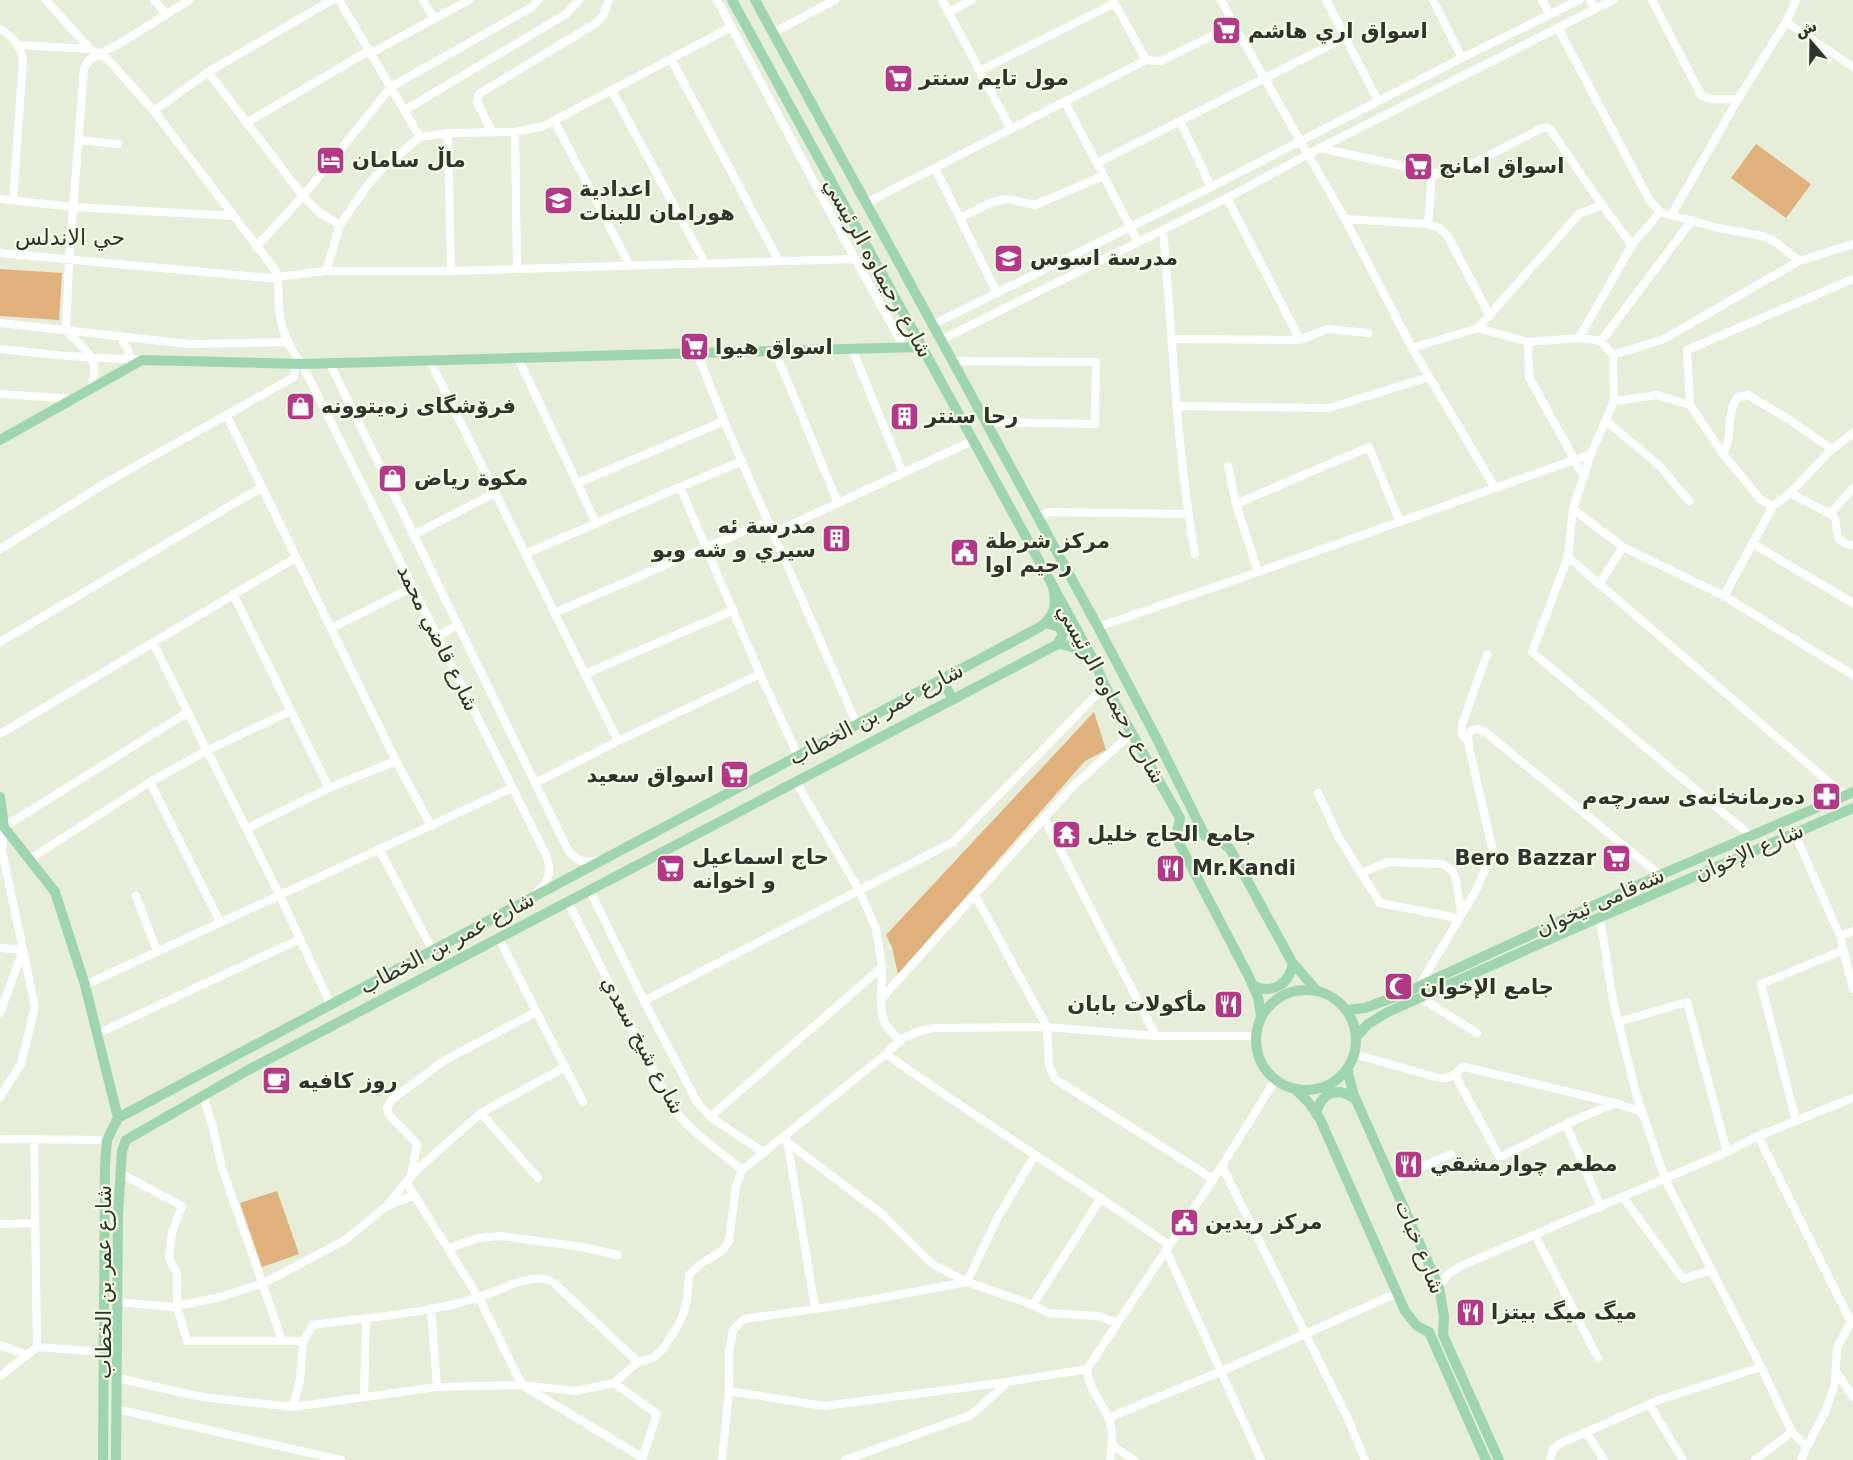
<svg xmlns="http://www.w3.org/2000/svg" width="1853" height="1460" viewBox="0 0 1853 1460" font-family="'DejaVu Sans',Vazirmatn,sans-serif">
<rect width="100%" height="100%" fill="#e6edd8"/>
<path fill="#e0b07d" d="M1756,144L1811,184L1786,218L1731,178Z
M0,269L62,273L59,320L0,316Z
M1094,712L1106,750L1085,761L898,974L892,947L886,935Z
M277,1191L299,1254L262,1267L240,1203Z"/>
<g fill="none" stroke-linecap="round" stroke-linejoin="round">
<path stroke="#fff" stroke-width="8" d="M46,0L90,49L107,59L113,65L154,111L275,270C280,283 278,294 279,308C281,330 288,347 302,364L546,855C551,870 551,879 538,891
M154,0L166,14
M339,0L420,137
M423,0L434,19
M717,0L855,259L904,347
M942,0L1011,129
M1113,0L1146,60L1161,61L1234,25
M1221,0L1234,25L1345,219L1412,348L1495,488
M1326,0L1378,101
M1433,0L1462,58
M1542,0L1549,14
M1590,0L1595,9
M1652,0L1701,95L1710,99H1738
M949,12L972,0
M1786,22L1853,67
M1558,28L1650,201L1660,212L1718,228L1763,236L1776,242L1799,261
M0,29C12,35 21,47 23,60L13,200
M773,33L835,0
M18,45L90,49
M371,53L469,0
M671,59L779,261
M981,70L1115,3
M208,72L303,196L320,213L340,225
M612,91L705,263
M1065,102L1138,242
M405,110L566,14L579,0
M154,111L208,72L332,0
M1180,121L1211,187
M555,122L630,266
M246,123L370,50
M492,132L477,102L479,94L596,23L603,16L609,0
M515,132L517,269
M448,133L451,271
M79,140L118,144
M1320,148L1449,176L1540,129L1546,127L1550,129L1602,205L1632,245
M1097,163L1346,37
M935,168L997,293
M1227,198L1300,340
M0,199L74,207L233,216
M866,203L1146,60
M1672,214L1738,99L1786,22L1796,0
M960,218L992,202L1008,199L1035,205L1103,176
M1345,219L1428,224L1439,228L1447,235L1490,316
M1428,224L1432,173
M1163,230C1173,338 1176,447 1195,554
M256,247L303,196L391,87L532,7L538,0
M0,253L268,278L326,271H451L855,259
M326,271L340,225L367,186L382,169L420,137L448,133L515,132L544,126L731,27
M0,323L189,344L287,342
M932,325L1211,187L1462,58L1579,0
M1478,328L1528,342L1579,338L1601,341L1613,355L1614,401L1591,454L1573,509L1568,557L1532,652L1751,836
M120,337L128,350L130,359
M1579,338L1632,245L1660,212
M1172,339L1300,340L1327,329L1368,333
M941,340L1227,198L1320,148L1613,0
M1601,341L1692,220
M1528,342L1529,377L1584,477
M1412,348L1478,328L1579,214L1602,205
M0,349L66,356L142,360
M852,349L903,473
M775,351L838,503
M697,353L724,421L857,725
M1613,355L1664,339L1799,261L1853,244
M518,358L596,523
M430,361L618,741
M952,361L1096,362L1095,424L986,422
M330,364L568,850C576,861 584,864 598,860
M90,389C103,359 86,351 66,331L69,260L84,69L89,60L99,54L119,44L189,0
M0,394L73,399
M1614,401L1657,395L1690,405L1723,454L1760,499L1773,506
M1690,405L1687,350L1853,279
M1176,406L1329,408L1429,377
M227,416L396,761L431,826
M1606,421L1660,466L1689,501
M1723,454C1734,436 1725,413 1738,397L1748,395L1788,419L1832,449
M1228,466L1236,504L1258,572
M578,483L724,421
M680,487L742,461
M1790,493L1830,514L1835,518L1838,538L1845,544L1853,545
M1236,504L1369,447L1400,522
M1573,509L1623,547L1724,596L1853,675
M1830,514L1853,488
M1038,518L1048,512L1188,514
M773,533L972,441
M413,535L495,493
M1753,544L1853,603
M0,549L109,481L294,377L296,364
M525,554L680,487L760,674L798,756
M1568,557L1845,796
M1600,583L1623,547
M233,594L329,788
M1724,596L1773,506L1790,493L1832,449L1853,433
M554,613L768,521
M1098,627L1258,572L1591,454
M332,628L413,587
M437,636L458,625
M0,642L262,487
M153,643L279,894L331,1005
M585,674L734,610
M0,734L295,558
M1468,741L1462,735V725L1487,654
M150,782L220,922
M796,782L859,890L876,929L882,967L881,999
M535,783L618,741L760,674
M1318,793L1339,838L1361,873
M1044,818L1156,1036
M246,829L329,788L396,761
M1794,832L1840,936L1853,989
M379,849L433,951
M30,859L150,782L208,750L291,711
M590,891L644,1001L697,1102L710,1117L763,1152
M975,895L1047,1027L1049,1065L1055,1079L1213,1179
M136,896L157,951
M568,902L670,1104C688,1130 717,1149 742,1170
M1600,917L1613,1001L1637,1097L1665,1179L1761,1367L1792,1432
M1458,918L1380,903L1361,873L1388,862L1443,864L1453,871L1456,880L1461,912
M1840,936L1853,931
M499,939L583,1102
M0,948L23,950L35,1007L21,1064L0,1097
M85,985L512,788
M1419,986L1475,892L1493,852L1469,747L1468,735L1472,730L1479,729L1485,732L1660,875
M1421,998L1477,1033
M644,1001L953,842L1105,686
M0,1013L23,950L2,851L4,827L188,712
M1618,1022L1687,1002L1727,1152
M97,1034L300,939
M900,1040C884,1026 881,1020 881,999L1073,786L1132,733
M886,1054C979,1120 1076,1180 1169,1245
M1354,1054L1439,1078C1449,1079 1454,1076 1461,1068L1465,1067L1615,1103L1642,1112
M1455,1075L1499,1156H1503L1566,1124L1615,1103
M203,1095L213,1128L222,1168L282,1340
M481,1113L538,1178
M710,1117L882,967
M1796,1121L1761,984L1844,950
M1566,1124L1601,1207
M1758,1136L1851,1322
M0,1139L107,1140
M34,1139L37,1347
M787,1140L815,1308
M787,1142L882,1214L931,1263L967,1282L997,1219L1035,1155
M1222,1166L1348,1419L1365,1460
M120,1173L182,1206L172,1232L169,1259L177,1273V1307L187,1341H303
M411,1176L417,1144L389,1115L387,1108L391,1100L445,1060L536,1012
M1392,1180L1451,1154
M406,1182L479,1298L522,1385L575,1391L614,1383L638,1362L653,1358L662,1350L676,1329L682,1317L687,1301L689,1275L699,1265L722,1251L729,1241L736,1186L742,1170L886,1054C900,1038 914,1031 934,1028L1047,1027L1156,1036H1255
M1623,1197L1683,1279L1712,1270
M389,1205L415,1195
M0,1224L35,1223
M1535,1235L1598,1358
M449,1248L479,1238L500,1236L582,1247L618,1255
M1166,1250L1261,1460
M1439,1287L1448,1274L1461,1266L1727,1152L1758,1136L1853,1098
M116,1302L173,1307L220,1297L264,1283L345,1240L388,1205L401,1188L420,1167L481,1113L565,1067
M1033,1305L1101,1198
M431,1308L437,1387
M0,1345L27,1355
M1837,1373L1853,1397
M0,1376L37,1347L104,1352
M117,1378L202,1397L293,1407L437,1387L522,1385L643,1458
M614,1383L657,1414L642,1460
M729,1391L824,1406L1007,1382L1087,1369
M364,1397L366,1318
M1649,1404L1683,1460
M293,1407L300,1380L303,1341L313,1325C368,1317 440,1313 491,1293C509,1286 535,1272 553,1282L638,1362
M116,1409L341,1460
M1108,1418L1222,1371L1397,1293
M1586,1432L1604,1460
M1112,1445L1134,1460
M722,1460L729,1391V1353L733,1330L744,1319L842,1305L967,1282L1033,1305L1048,1313L1098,1316L1117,1323
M845,1460L971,1415L1007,1383
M1110,1460C1112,1449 1113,1433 1110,1422C1103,1403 1088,1389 1087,1369L1222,1166L1275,1080
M1550,1460L1553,1449L1559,1444L1659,1400L1761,1367
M1755,1460L1792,1432L1807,1447L1825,1412L1835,1384L1837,1348L1853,1318
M1801,1460L1807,1447"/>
<path stroke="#9ed5af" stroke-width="10" d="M732,0L1095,663L1105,686L1180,818L1177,833L1179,843L1248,975L1258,997L1261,1016
M755,0L1098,627L1157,739L1205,836L1217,838L1230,849L1292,962L1317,991
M0,440L142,360L302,364L921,347
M1045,623L1059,627L1063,634L1058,644
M941,680L953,699
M0,797L4,827L55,892L85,985L118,1118
M1253,986C1273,994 1289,985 1293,963
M1256 1040a50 50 0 1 1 100 0a50 50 0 1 1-100 0Z
M1346,1010L1365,1008L1400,995L1660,875L1853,792
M1356,1037L1368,1024L1388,1012L1566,932L1853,808
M1347,1068L1353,1093L1439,1287L1444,1316L1443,1335L1499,1460
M1295,1089L1309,1103L1320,1119L1405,1311L1417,1326L1429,1332L1486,1460
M1316,1114C1321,1092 1338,1086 1355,1099
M103,1460L105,1165L107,1140L118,1118L1040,627C1055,616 1057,605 1053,587
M116,1460L118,1215L122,1151L126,1140L248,1070L1058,644C1074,645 1083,653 1095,663"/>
</g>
<defs>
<symbol id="supermarket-square" viewBox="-11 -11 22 22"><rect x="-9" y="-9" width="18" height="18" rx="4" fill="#b43888" stroke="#f3fbe6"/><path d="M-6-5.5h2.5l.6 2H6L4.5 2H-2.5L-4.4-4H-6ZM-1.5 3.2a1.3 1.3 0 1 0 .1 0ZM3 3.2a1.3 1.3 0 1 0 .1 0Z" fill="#fff"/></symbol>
<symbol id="hotel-square" viewBox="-11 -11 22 22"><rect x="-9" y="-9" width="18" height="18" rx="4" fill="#b43888" stroke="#f3fbe6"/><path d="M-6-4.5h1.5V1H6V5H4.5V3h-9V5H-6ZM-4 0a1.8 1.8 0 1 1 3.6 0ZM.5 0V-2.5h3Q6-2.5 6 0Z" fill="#fff"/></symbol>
<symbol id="school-square" viewBox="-11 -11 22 22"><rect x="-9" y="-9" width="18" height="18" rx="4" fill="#b43888" stroke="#f3fbe6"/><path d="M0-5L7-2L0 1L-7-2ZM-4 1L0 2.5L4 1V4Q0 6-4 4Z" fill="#fff"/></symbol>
<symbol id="shop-square" viewBox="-11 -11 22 22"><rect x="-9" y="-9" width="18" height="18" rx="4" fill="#b43888" stroke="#f3fbe6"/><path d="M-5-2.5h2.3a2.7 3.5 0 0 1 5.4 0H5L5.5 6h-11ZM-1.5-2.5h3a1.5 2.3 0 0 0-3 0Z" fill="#fff"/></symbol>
<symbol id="building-square" viewBox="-11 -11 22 22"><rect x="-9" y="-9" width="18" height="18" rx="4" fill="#b43888" stroke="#f3fbe6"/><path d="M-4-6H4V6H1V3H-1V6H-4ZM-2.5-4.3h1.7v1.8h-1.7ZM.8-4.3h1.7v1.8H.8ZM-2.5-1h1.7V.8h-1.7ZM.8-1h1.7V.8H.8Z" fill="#fff"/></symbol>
<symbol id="civic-square" viewBox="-11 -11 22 22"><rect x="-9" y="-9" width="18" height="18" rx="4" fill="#b43888" stroke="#f3fbe6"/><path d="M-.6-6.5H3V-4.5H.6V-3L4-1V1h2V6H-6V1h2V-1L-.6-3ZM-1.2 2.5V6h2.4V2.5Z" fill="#fff"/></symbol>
<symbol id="pharmacy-square" viewBox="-11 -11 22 22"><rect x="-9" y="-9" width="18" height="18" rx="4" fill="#b43888" stroke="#f3fbe6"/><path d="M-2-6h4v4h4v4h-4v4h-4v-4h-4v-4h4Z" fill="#fff"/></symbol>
<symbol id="temple-square" viewBox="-11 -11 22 22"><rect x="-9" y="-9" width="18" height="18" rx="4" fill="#b43888" stroke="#f3fbe6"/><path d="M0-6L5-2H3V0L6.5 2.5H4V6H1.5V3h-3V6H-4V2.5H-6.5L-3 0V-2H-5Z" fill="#fff"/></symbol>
<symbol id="restaurant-square" viewBox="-11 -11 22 22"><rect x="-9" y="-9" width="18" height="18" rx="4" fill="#b43888" stroke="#f3fbe6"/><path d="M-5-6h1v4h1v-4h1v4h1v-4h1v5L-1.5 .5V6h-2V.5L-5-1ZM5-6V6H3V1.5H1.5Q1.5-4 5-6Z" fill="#fff"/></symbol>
<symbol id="mosque-square" viewBox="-11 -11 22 22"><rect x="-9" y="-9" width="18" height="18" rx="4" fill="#b43888" stroke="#f3fbe6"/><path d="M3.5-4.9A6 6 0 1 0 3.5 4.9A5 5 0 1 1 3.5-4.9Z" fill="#fff"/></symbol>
<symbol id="cafe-square" viewBox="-11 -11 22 22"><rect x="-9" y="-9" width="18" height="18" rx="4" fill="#b43888" stroke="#f3fbe6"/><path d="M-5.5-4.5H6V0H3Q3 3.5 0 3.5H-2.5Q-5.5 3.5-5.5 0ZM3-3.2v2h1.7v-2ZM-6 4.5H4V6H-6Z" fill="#fff"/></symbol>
</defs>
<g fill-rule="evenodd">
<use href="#supermarket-square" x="1210" y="14" width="33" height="33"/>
<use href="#supermarket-square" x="882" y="62" width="33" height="33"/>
<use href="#hotel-square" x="314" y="144" width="33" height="33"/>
<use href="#supermarket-square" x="1402" y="150" width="33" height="33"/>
<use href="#school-square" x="542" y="184" width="33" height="33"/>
<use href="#school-square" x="992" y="242" width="33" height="33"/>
<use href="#supermarket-square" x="678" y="330" width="33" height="33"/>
<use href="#shop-square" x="284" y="390" width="33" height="33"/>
<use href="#building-square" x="888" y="400" width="33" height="33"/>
<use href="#shop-square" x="376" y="462" width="33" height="33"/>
<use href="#building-square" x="820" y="522" width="33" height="33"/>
<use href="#civic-square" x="948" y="536" width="33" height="33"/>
<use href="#supermarket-square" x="718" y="758" width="33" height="33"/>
<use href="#pharmacy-square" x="1810" y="780" width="33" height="33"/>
<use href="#temple-square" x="1050" y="818" width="33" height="33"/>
<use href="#supermarket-square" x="1600" y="842" width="33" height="33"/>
<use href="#restaurant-square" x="1154" y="852" width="33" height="33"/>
<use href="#supermarket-square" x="654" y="852" width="33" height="33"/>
<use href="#mosque-square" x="1382" y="970" width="33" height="33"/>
<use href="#restaurant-square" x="1212" y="988" width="33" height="33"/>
<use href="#cafe-square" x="260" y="1064" width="33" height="33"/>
<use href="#restaurant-square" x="1392" y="1148" width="33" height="33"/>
<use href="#civic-square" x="1168" y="1206" width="33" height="33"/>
<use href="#restaurant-square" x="1454" y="1296" width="33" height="33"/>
</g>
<g text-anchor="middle" stroke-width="4.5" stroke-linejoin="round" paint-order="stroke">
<g font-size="21" font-weight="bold" fill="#30332b" stroke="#f3fbe6" text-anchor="start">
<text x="1248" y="38">اسواق اري هاشم</text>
<text x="919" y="85">مول تايم سنتر</text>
<text x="352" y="167">ماڵ سامان</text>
<text x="1439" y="173">اسواق امانج</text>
<text x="579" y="196">اعدادية<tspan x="579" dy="24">هورامان للبنات</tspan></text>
<text x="1030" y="265">مدرسة اسوس</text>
<text x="715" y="354">اسواق هيوا</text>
<text x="321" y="413">فرۆشگای زەیتوونە</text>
<text x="925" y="423">رحا سنتر</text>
<text x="414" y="485">مكوة رياض</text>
<text x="816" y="533" text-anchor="end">مدرسة ئه<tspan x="816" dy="24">سيري و شه وبو</tspan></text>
<text x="985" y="548">مركز شرطة<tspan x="985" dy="24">رحيم اوا</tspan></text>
<text x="714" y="782" text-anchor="end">اسواق سعيد</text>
<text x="1805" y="804" text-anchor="end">دەرمانخانەی سەرچەم</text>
<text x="1087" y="841">جامع الحاج خليل</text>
<text x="692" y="864">حاج اسماعيل<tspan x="692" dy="24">و اخوانه</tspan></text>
<text x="1596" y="865" text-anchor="end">Bero Bazzar</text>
<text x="1192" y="875">Mr.Kandi</text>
<text x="1420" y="994">جامع الإخوان</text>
<text x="1207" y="1011" text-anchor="end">مأكولات بابان</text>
<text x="298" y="1088">روز كافيه</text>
<text x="1430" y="1171">مطعم چوارمشقي</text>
<text x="1205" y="1229">مركز ريدين</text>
<text x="1491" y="1319">ميگ ميگ بيتزا</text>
</g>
<g font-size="21" fill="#30332b" stroke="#f3fbe6">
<text transform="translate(878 268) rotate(61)" y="7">شارع رحيماوه الرئيسي</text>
<text transform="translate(438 638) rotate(64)" y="7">شارع قاضي محمد</text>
<text transform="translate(1111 694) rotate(61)" y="7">شارع رحيماوه الرئيسي</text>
<text transform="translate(876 714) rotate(-28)" y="7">شارع عمر بن الخطاب</text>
<text transform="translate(1749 852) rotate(-23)" y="7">شارع الإخوان</text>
<text transform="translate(1600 902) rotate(-24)" y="7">شەقامی ئیخوان</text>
<text transform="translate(447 943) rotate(-28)" y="7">شارع عمر بن الخطاب</text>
<text transform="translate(643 1045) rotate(62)" y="7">شارع شيخ سعدي</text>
<text transform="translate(1420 1247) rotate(68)" y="7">شارع خبات</text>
<text transform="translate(104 1282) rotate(-90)" y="7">شارع عمر بن الخطاب</text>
</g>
<g font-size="22" fill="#30332b" stroke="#f3fbe6">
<text x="70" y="245">حي الاندلس</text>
</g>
</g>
<g transform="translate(1811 42) rotate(340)" stroke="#f3fbe6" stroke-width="4.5" paint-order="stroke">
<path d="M0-4.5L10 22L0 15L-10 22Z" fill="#30332b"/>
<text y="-9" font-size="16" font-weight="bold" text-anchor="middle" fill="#30332b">ش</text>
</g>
</svg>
